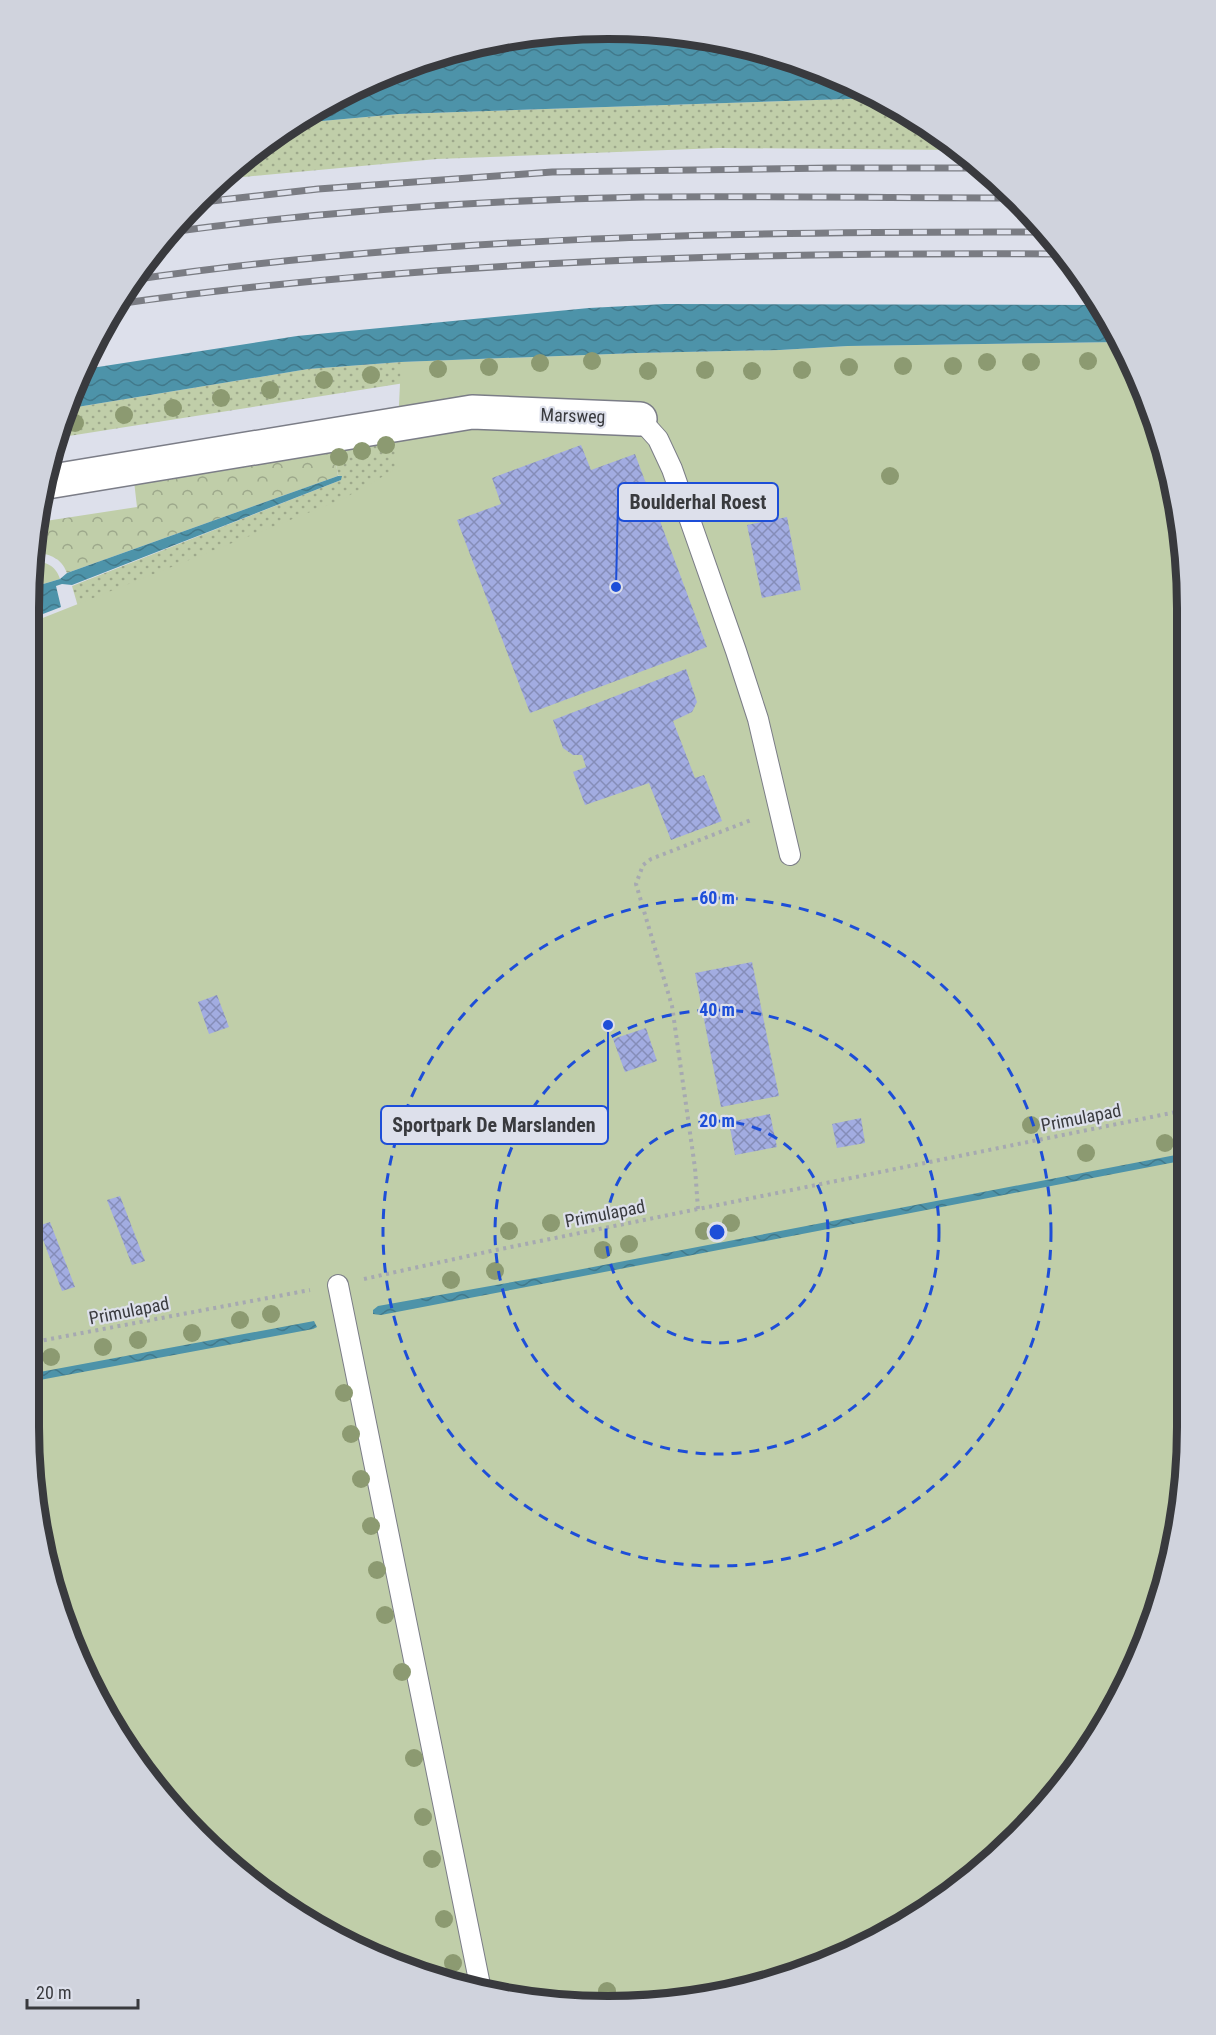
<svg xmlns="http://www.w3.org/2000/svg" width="1216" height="2035" viewBox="0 0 1216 2035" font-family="'Roboto Condensed',sans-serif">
<defs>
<pattern id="grass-dots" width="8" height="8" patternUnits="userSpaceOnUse" patternTransform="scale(1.5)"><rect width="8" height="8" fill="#c0cea9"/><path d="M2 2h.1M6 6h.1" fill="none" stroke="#9da88b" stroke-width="1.8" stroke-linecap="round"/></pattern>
<pattern id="forest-crowns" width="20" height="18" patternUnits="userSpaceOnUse" patternTransform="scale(1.5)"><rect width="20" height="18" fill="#c0cea9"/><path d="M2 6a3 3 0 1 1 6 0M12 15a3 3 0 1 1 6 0" fill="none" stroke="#9da88b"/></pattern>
<pattern id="water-waves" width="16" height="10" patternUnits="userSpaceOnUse" patternTransform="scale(1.5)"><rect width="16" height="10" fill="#4d93a9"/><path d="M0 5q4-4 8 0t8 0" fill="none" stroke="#41798b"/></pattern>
<pattern id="building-cross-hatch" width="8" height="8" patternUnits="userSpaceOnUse" patternTransform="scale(1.5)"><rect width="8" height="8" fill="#a2ace1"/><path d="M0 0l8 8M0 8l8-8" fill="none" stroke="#858db8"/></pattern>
</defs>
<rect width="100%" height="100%" fill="#dde0eb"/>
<path fill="url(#grass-dots)" d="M608,29L672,35L488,42L495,40Z
M878,98L930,126L957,150L719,148L437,159L222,179L289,124L399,114Z
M401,362L468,373L56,438L59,421L65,409L308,369Z
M407,439L422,480L79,610L72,586L341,480L339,475L338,476L334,450Z"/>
<path fill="url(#forest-crowns)" d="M334,450L338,476L67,573C61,557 49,554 33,552L39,522L137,507L134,481Z
M32,560C45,562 56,565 60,579L30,588Z"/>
<path fill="#c0cea9" d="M1121,342L1157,422L1186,570V1465L1157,1614L1090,1749L961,1887L794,1976L608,2006L422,1976L255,1887L148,1780L59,1613L29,1427L30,623L343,499L396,469L401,362L637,353L780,350L848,346Z"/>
<path fill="url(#water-waves)" d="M672,35L721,40L830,73L878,98L399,114L289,124L387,72L488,42Z
M665,304L1101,305L1110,319L1121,342L848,346L780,350L637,353L401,362L308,369L65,409L85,369L297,336L589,308Z
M338,476H342L341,480L72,585L62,584L56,586L61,607L30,619V588L60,579L67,573Z
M1186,1153V1160L381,1315L373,1314V1310L378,1306L541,1277Z
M314,1321L317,1327L313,1329L29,1382V1374Z"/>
<path fill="url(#building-cross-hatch)" d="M581,445L591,470L635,454L707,647L530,713L457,520L501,504L492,478Z
M787,517L801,590L762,598L747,525Z
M686,669L697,702L692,712L673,721L695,778L704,775L722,821L671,840L649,783L585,805L573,772L586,767L582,755H573L563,748L553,720Z
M752,962L779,1096L721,1107L695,973Z
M217,995L229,1027L209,1034L198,1002Z
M646,1028L657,1061L625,1072L613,1039Z
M770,1114L777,1147L735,1155L729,1122Z
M861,1118L865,1143L837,1148L832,1124Z
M120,1196L145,1261L132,1265L107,1200Z
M50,1222L75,1287L62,1291L38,1226Z"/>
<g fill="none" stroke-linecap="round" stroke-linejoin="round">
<defs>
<path id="service" d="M640,419L658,439L672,469L736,651L758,719L790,855
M338,1285L480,1985"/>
<path id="minor" d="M47,482L472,412L640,419"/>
</defs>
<use href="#service" stroke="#7b7d87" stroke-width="22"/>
<use href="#minor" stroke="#7b7d87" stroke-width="36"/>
<path stroke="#a6a9b1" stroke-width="4" stroke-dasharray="3 4.5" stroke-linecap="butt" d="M698,1209L695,1168L672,1006L636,884L643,865L651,859L751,820
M364,1279L491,1251L1186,1110
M29,1343L310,1290"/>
<use href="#service" stroke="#fff" stroke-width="20"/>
<use href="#minor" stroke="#fff" stroke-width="33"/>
<defs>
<path id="rail" d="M194,203L318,189L552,172L832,168H978
M170,232C327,211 487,200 645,197C767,196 890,198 1012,198
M131,280C434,236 742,231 1048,232
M117,304C431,260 747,252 1063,254"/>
</defs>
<use href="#rail" stroke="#7a7c83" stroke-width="7"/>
<use href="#rail" stroke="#dde0eb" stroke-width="4.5" stroke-dasharray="14" stroke-linecap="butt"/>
</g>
<g fill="#8c9a71">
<circle cx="592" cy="361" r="9"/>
<circle cx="1088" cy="361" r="9"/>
<circle cx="987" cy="362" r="9"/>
<circle cx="1031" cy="362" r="9"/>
<circle cx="540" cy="363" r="9"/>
<circle cx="903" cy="366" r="9"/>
<circle cx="953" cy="366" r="9"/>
<circle cx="489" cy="367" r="9"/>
<circle cx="849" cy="367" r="9"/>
<circle cx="438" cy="369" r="9"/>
<circle cx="705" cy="370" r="9"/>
<circle cx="802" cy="370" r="9"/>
<circle cx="648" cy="371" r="9"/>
<circle cx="752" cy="371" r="9"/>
<circle cx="371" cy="375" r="9"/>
<circle cx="324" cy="380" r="9"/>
<circle cx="270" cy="390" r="9"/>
<circle cx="221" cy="398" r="9"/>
<circle cx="173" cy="408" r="9"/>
<circle cx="124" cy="415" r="9"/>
<circle cx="75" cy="423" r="9"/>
<circle cx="386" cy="445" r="9"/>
<circle cx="362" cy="451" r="9"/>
<circle cx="339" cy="457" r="9"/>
<circle cx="890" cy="476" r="9"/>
<circle cx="1031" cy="1125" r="9"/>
<circle cx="1165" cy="1143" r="9"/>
<circle cx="1086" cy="1153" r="9"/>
<circle cx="551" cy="1223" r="9"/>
<circle cx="731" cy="1223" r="9"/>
<circle cx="509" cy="1231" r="9"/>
<circle cx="704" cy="1231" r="9"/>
<circle cx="629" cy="1244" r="9"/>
<circle cx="603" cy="1250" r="9"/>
<circle cx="495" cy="1271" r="9"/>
<circle cx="451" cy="1280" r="9"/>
<circle cx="271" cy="1314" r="9"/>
<circle cx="240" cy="1320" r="9"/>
<circle cx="192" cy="1333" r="9"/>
<circle cx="138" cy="1340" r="9"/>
<circle cx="103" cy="1347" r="9"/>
<circle cx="51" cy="1357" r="9"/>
<circle cx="344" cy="1393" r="9"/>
<circle cx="351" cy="1434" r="9"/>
<circle cx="361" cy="1479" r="9"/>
<circle cx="371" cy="1526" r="9"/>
<circle cx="377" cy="1570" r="9"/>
<circle cx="385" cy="1615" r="9"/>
<circle cx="402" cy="1672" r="9"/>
<circle cx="414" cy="1758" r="9"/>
<circle cx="423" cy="1817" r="9"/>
<circle cx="432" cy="1859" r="9"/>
<circle cx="444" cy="1919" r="9"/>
<circle cx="453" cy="1963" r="9"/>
<circle cx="607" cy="1991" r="9"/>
</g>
<g fill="none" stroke="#1d4ed8" stroke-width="3" stroke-dasharray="10 8">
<circle cx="717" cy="1232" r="111"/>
<circle cx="717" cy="1232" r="222"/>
<circle cx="717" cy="1232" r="334"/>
</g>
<g text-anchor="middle" stroke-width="4.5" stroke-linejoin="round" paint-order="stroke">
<g font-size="18" fill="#393a3e" stroke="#dde0eb">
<text transform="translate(573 416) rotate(2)" y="6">Marsweg</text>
<text transform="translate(1081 1118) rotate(-11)" y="6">Primulapad</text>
<text transform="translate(605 1214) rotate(-11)" y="6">Primulapad</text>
<text transform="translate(129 1311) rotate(-11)" y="6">Primulapad</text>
</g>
</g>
<path d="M0 0H1216V2035H0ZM608 39H608A569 569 0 0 1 1177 608V1427A569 569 0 0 1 608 1996H608A569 569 0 0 1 39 1427V608A569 569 0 0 1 608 39Z" fill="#d0d3dd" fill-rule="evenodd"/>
<path fill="none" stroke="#393a3e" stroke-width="8" d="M608 39H608A569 569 0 0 1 1177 608V1427A569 569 0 0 1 608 1996H608A569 569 0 0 1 39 1427V608A569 569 0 0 1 608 39Z"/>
<circle cx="717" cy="1232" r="9" fill="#1d4ed8" stroke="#dde0eb" stroke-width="3"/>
<g font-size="18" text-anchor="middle" font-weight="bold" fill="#1d4ed8" stroke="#dde0eb" stroke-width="4.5" stroke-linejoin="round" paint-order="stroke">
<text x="717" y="904">60 m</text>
<text x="717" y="1016">40 m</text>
<text x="717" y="1127">20 m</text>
</g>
<path fill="none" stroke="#1d4ed8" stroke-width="2" d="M616 587L618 502M608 1025L608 1125"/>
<g fill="#1d4ed8" stroke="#dde0eb" stroke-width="2">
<circle cx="616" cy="587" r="6"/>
<circle cx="608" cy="1025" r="6"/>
</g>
<g fill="#dde0eb" stroke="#1d4ed8" stroke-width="2">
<rect x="618" y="483" width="160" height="38" rx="6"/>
<rect x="381" y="1106" width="227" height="38" rx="6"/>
</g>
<g font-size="20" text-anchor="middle" font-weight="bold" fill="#393a3e">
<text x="698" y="509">Boulderhal Roest</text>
<text x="494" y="1132">Sportpark De Marslanden</text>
</g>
<path d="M27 1999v9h111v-9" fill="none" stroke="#393a3e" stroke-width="3"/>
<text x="36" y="1999" font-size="18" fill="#393a3e" stroke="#dde0eb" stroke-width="4.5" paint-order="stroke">20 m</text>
</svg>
